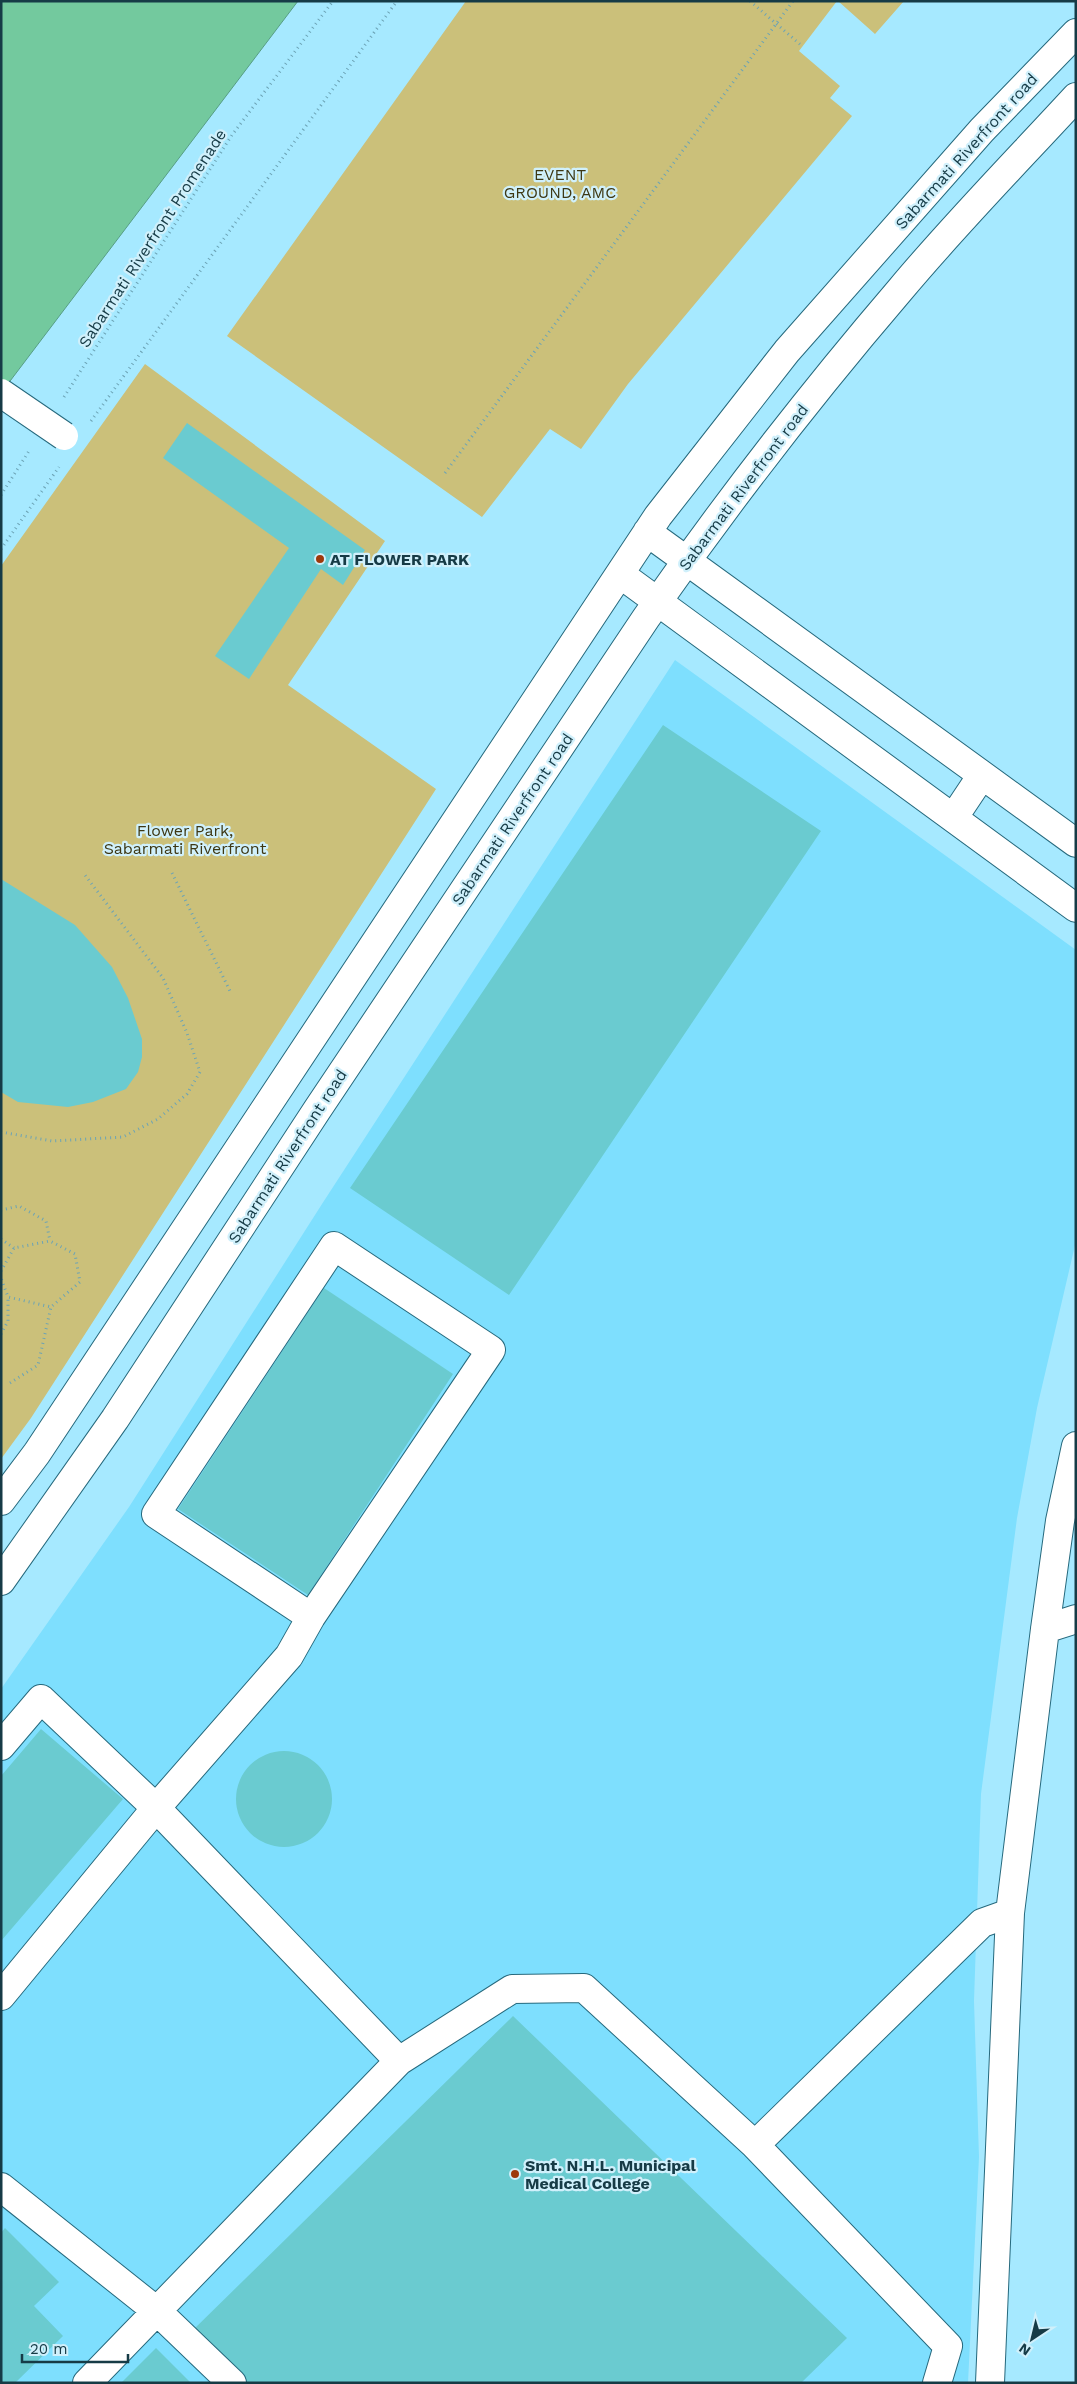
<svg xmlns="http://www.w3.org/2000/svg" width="1077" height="2384" viewBox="0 0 1077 2384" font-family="'Work Sans',sans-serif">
<rect width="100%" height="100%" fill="#a6e9ff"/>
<path fill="#7edffe" d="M675,660L1076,950V1241L1037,1408L1017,1518L981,1794L974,2001L979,2157L968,2383H1V1689L129,1507L322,1204Z"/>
<path fill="#cbc07a" d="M466,1H837L799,51L840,86L830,98L852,116L628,384L581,449L550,429L482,517L227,336Z
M838,1H904L875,34Z
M145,364L385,541L288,685L436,789L31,1418L1,1459V566Z"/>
<path fill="#73c99e" stroke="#579e84" d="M1,1H298L1,393Z"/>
<path fill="#6acbd0" d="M187,423L365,550L343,585L321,569L249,679L215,656L289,548L163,458Z
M663,725L821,831L509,1295L350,1188Z
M1,879L75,925L112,967L128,998L142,1039V1057L138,1072L126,1089L93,1102L68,1107L18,1102L1,1092Z
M324,1288L453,1374L308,1595L178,1509Z
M41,1729L123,1799L1,1941V1776Z
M236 1799a48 48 0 1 1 96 0a48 48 0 1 1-96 0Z
M513,2016L847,2338L801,2383H244L192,2331Z
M5,2228L59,2282L34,2306L63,2336L15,2383H1V2233Z
M156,2348L191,2383H121Z"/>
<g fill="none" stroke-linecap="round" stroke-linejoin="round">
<defs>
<path id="minor" d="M647,532L1076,843
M620,574L1076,908
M954,817L982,775
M1,1501L37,1453L658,516L787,351L982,130L1076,33
M1,1581L115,1419L317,1110L646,618C725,505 810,395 900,290C956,223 1017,161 1076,97
M1045,1629L1076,1619
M1,1746L41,1699L156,1808L399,2061L512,1989L584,1988L755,2145
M1,1996L156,1808L289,1656L311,1617L491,1350L334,1246L156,1514L311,1617
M1,2187L158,2312L232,2383
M87,2383L399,2061
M937,2383L948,2346L755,2145L982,1923L1010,1913
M990,2383L1010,1913L1045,1629L1060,1521L1076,1446"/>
</defs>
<use href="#minor" stroke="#26697d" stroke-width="30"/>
<path stroke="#6ca3b5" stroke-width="3" stroke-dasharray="1 4" stroke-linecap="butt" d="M750,1L802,46
M64,397L232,135L333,1
M91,421L397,1
M445,473L793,1
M1,495L29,451
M1,549L59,467
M172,873L230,991
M1,1132L52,1141L123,1137L158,1119L187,1094L200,1072L187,1033L163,978L85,875
M1,1210L19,1206L46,1221L50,1241
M1,1239L14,1248
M1,1271L14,1248L50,1241L75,1254L80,1282L51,1307L8,1297L1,1278
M1,1334L8,1321V1297
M10,1383L38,1365L51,1307"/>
<use href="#minor" stroke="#fff" stroke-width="28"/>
<defs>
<path id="minor-bridge" d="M1,393L64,436"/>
</defs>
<use href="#minor-bridge" stroke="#26697d" stroke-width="30" stroke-linecap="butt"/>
<use href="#minor-bridge" stroke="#fff" stroke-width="28"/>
</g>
<g fill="#9e390a" stroke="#d0f0fb" stroke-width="2">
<circle cx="320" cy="559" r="5"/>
<circle cx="515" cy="2174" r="5"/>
</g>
<g text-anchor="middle" stroke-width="4.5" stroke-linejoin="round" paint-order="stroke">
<g font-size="16" fill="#163b46" stroke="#d0f0fb">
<text transform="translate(966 151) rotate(-48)" y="6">Sabarmati Riverfront road</text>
<text transform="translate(152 238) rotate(-57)" y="6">Sabarmati Riverfront Promenade</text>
<text transform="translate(743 487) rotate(-53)" y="6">Sabarmati Riverfront road</text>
<text transform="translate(512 819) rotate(-56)" y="6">Sabarmati Riverfront road</text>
<text transform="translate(287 1156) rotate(-57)" y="6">Sabarmati Riverfront road</text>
</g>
<g font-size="16" fill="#3d3713" stroke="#d0f0fb">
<text x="560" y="180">EVENT<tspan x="560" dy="18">GROUND, AMC</tspan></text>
<text x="185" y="836">Flower Park,<tspan x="185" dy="18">Sabarmati Riverfront</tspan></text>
</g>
<g font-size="16" font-weight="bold" fill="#163b46" stroke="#d0f0fb" text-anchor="start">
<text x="330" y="565">AT FLOWER PARK</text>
<text x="525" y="2171">Smt. N.H.L. Municipal<tspan x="525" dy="18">Medical College</tspan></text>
</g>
</g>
<rect width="1077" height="2384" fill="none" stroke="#163b46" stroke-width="5"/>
<g transform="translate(1032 2339) rotate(215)" stroke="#d0f0fb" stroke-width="4" paint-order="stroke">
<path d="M0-4L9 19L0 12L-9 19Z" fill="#163b46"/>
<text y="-8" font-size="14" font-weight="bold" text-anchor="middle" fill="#163b46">N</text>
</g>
<path d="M22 2354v8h106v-8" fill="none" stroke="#163b46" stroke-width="2.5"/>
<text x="30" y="2354" font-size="15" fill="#163b46" stroke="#d0f0fb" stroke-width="4" paint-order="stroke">20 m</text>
</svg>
